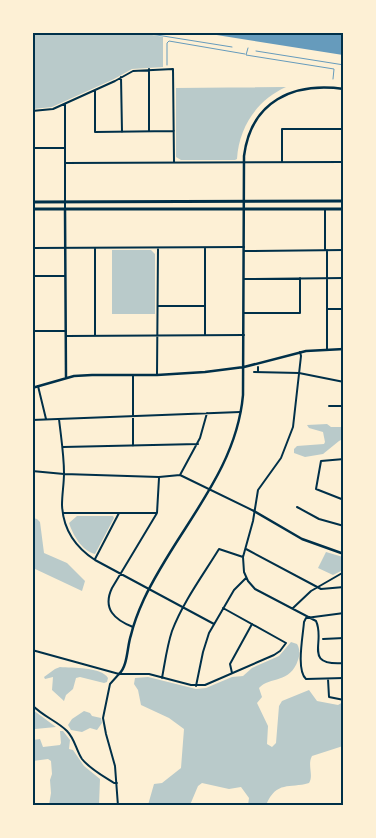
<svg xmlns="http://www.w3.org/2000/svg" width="376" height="838" viewBox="0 0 376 838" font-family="Literata,serif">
<rect width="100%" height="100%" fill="#fdf0d5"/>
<path fill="#b9caca" d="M136,32L163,37V67L132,69L114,79L52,107L33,109V33Z
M286,87C257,100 239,127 237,159L235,160H181L176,157V88Z
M112,250H151L155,254V314H112Z
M327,424L331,427H343V439L339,441L323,454L305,457L294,453V449L297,446L324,444L325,442L323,432L309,428L307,425Z
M77,516H113L114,518L95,554C82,551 73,535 69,523Z
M33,518L37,519L40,522L44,553L67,563L85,581L82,591L33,568Z
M326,552L343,557V570L333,575L318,568Z
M291,642L297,644C300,649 300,654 298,660C290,684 270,676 259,688L262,697L257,703L268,726L267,744L272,747L276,743L279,706L282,701L309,690L317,701L338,705L343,702V746L312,756C307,765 314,775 309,783C289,789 277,780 266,805H248L249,798L241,787L229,789L202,783L198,786L190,805H148L154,784L162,783L181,768L184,729L169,718L141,705L138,690L134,684L135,678L148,677L196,689L206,688L232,677L243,676L252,668L279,656Z
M60,667C72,668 102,667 108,678L107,682L104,683L80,677L76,678L73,689L66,695L64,701L52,690L53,677L45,679L44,677L55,669Z
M33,710L56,727L35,729Z
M84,711L90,713L92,716L101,718L102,723L97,730L90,728L82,732L71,730L68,725L72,719Z
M60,731H63L70,740L69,749L73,750L84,766L100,779L99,805H49L51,793L50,780L52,774L51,761L48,759L33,761V740L40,739L43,747L60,745L61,743Z"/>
<path fill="#669bbc" d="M204,33H343V55Z"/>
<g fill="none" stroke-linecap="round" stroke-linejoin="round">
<path stroke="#669bbc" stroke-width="1" d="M138,32L232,47
M248,48L246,55L334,69L333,79
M256,51L344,65
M167,65V43L169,41L245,54"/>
<path stroke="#003049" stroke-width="2" d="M149,69V131
M121,77L122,132
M95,90V132L174,131
M65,104V209
M32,111L53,109L115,81L133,71L173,69L174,162
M32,148H65
M282,162V129H344
M65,163L344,162
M325,210V250
M32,248L244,247
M95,248V336
M327,250V349
M244,251L344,250
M32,276H65
M244,279L344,278
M158,306H205
M327,309H344
M244,313H300V278
M32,331H66
M205,335V248
M67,336L244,335
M300,352L301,356L293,427L281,458L258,490L253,521L243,557L244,572L248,581L255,589L316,621C326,642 302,666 344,663
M258,367V372
M254,372L299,373L344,382
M157,375L158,248
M133,376V446
M38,386L46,419
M329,406H343L344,401
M59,419C61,437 64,455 64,473C64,484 62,494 62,505C63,528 75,547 95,560L214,624
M32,420L240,412
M63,447L198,444
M344,459L321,461L316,489L344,500
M32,471L64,474L159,477L180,475L254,511
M180,475L200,438L207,413
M297,507L319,519L344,526
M63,513H157
M246,549L321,589L344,587
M95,559L119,513
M293,608L311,591L344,572
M344,613L306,618L304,622C303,636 296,670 306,679L344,678
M133,627C115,620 102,609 112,588L157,513L159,478
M323,639L344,638
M32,650L119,674H149L191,685H205L274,655L280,651L286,643L223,608
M232,673L230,664L252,624
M162,678C165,662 167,646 172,631C183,602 203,575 219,549L243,557
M328,679L329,697L344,700
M196,686L203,652L209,633L234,590L246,578
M32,705C44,717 57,721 67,731C75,739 76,750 82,759C90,769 103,776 114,783H117
M118,806L115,766L106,734L103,718L110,684L119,674"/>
<path stroke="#003049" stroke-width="2.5" d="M65,209L66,378
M32,388L74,376L92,375H157L205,372L244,367L306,351L344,349
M254,511L302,539L344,554
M119,674C128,666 127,646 131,635C134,622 139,610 144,599C176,530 236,474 243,395L244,156C251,101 293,82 344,89"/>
<path stroke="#003049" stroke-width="3" d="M32,202L344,201
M32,209H344"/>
</g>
<rect width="376" height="838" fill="none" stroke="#fdf0d5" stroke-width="68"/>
<rect x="34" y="34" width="308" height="770" fill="none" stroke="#003049" stroke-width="2"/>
</svg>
